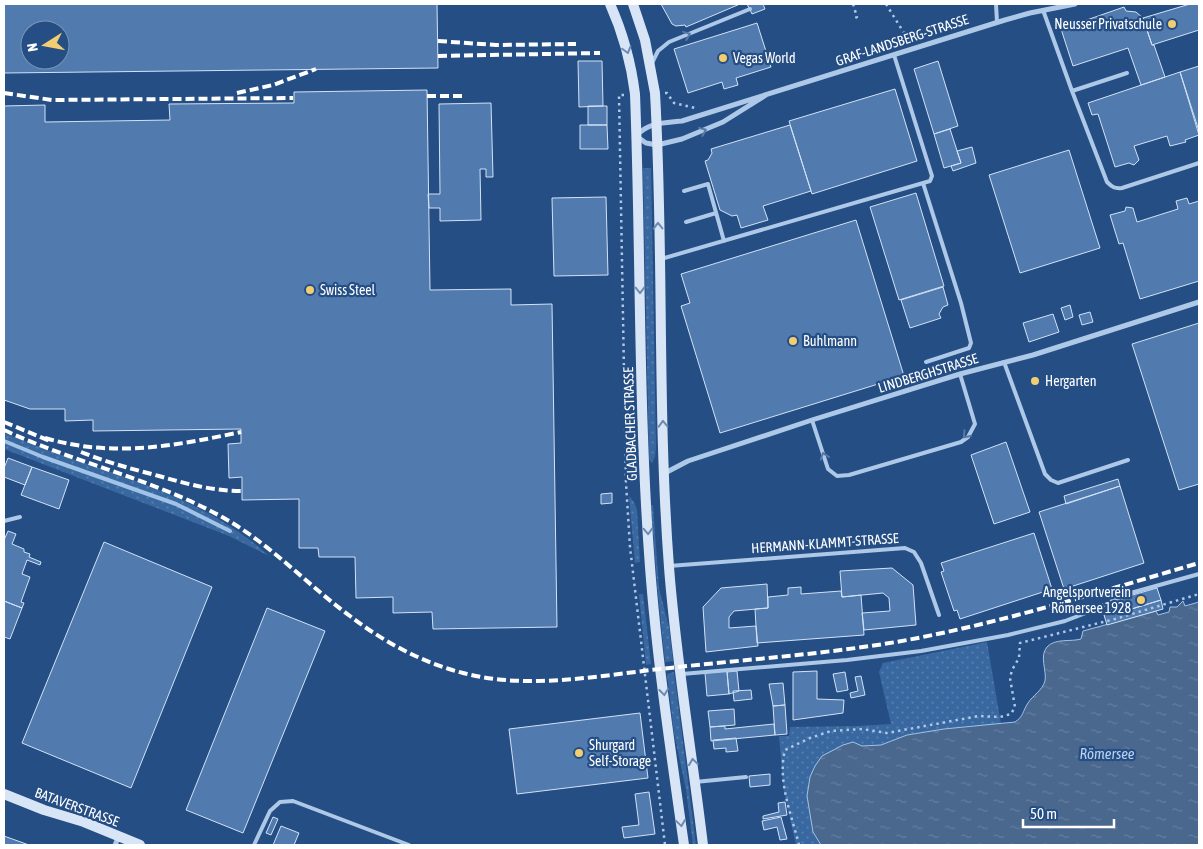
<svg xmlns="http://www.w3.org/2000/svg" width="1203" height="849" viewBox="0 0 1203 849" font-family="'Asap Condensed',sans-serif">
<defs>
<pattern id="grass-dots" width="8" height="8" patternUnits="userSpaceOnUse" patternTransform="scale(1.25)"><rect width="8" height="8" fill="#3968a1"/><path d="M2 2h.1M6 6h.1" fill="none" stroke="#577faf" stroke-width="1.8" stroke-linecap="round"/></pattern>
<pattern id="water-ripples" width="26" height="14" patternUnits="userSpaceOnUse" patternTransform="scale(1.25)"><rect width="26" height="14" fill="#4a678e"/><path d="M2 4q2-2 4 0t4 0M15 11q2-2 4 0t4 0" fill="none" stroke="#657e9f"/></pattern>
</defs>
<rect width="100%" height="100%" fill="#254e84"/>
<path fill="url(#grass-dots)" d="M643,168H651L656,447L655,457L652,463L649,460Z
M4,433C93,471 196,489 269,556L229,536L4,449Z
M629,496L634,502L637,510L640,562L635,563Z
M651,505H653L659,588L669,627L673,661L665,662L657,584Z
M639,594H643L651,664L646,665Z
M987,642L1001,724L944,729L907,735L881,745L862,746L813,832L821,845H796L784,792L779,736H789L790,727L857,726L891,724L879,672L883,663Z
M674,672L696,845H693L686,790L674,733L667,674Z"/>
<path fill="url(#water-ripples)" stroke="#a2c3e8" d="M1183,601L1185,606L1199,602V845H821L813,832L807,796L810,777L815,766L822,756L843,745L853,742L862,746L881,745L907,735L944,729L1015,722C1024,716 1022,712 1028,703C1033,695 1042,691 1045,681C1047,671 1039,656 1047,647C1055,638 1071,642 1081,639L1083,631L1156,611L1158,615L1169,612L1170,607H1177Z"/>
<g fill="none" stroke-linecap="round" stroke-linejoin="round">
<path stroke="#a2c3e8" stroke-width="4" d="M4,441L43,457L176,504L230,531"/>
</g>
<path fill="#517bae" stroke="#d2e2f6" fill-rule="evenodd" d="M4,4H437L438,68L4,73ZM30,30H60V60H30Z
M661,4H740L686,27L685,25L676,26L672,24Z
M747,4H763L765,9L752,14Z
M1190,4H1199V30L1152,45L1143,18Z
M1124,7L1126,11L1136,12L1143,18L1152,45H1154L1165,77L1141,85L1128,48L1073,66L1061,29Z
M757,23L771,67L736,78L738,85L724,89L722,82L688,93L674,49Z
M578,61H602L603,106L579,107Z
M938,61L958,126L934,134L914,69Z
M1199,66V131L1180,72Z
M1180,72L1199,135L1185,140L1186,142L1170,146L1167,136L1134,146L1139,160L1134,165L1129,163L1115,167L1098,114L1092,115L1088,103Z
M895,89L917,161L812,194L789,121Z
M427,90L430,290L511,289V305L552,304L557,627L433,629L432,612L393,613V597L356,598L355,557H319L318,548H299V499L242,500V477L229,478L228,444L241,443V429L93,431V420L65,421V409H30L4,400V106L45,105V122L170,120L169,104L294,103V92Z
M491,103L493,177H486V169H480L481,220L440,221V208H429L428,194H440L439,104Z
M588,106H607V125H588Z
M580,125H607L608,149H580Z
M790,125L811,191L763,206L768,220L741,228L737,215L732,216L720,210L705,161L708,160L712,153L711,149Z
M950,129L961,163L944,168L934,134Z
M972,147L976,163L953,171L951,166L961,163L957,151Z
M1069,150L1100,248L1020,273L989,175Z
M916,193L944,286L899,300L870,207Z
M606,197L608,275L554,276L552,198Z
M1187,198L1189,204L1199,201V281L1140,299L1123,243L1119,244L1110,215L1125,211L1126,207L1133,208L1137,222L1178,209L1176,201Z
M856,220L904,376L720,433L681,306L690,303L681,274Z
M943,287L948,305L943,307L939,314L941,318L910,328L901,300Z
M1070,305L1073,317L1065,320L1061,308Z
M1090,312L1093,322L1082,325L1079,315Z
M1053,314L1059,332L1029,342L1023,323Z
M1199,323V484L1179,490L1132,344Z
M1006,442L1030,512L994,524L971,455Z
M8,458L32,467L25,485L4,477V468Z
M32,467L69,480L59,509L21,495Z
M1118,479L1120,486L1066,504L1064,496Z
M1120,486L1144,563L1064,589L1039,512Z
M612,493V503L601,504V494Z
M8,531L16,534L12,544L24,549V552L30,554L29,557L41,562L40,565L27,560L22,574L30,577L21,602L24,603L22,608L4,601V540Z
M1034,533L1052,589L960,619L957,610L954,611L941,572L944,571L941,563Z
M104,542L212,587L131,788L22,743Z
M892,568L913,585L916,625L864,630L862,613L890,611L889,598L883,593L842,597L840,571Z
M767,584L768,608L734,611L729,617V628L756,626L758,646L706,652L703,607L721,588Z
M801,587V594L841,591L842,597L861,595L864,635L757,643L755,609L768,608V597L788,595V588Z
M1157,588L1161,600L1125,611L1124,609L1109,613L1107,605L1122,600V598Z
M1161,600L1163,609L1107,625L1104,615L1124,609L1125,611Z
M4,601L22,608L10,639L4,637Z
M267,608L325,631L243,833L186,810Z
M727,671L729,694L707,696L705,673Z
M737,671L739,691L729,694L727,672Z
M817,671V699L844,700L843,713L793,720V672Z
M845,672L848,690L837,692L833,674Z
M861,676L865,695L851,698L850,693L858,691L855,677Z
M783,683L785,705L773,706L769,684Z
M751,690L752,699L734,701L733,691Z
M785,705L787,734L775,735L773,706Z
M734,709L735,725L710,727L708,711Z
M640,713L648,778L517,794L509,729Z
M774,724L775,735L711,741L710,727L725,726V729Z
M736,738L738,751L726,752V748L714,749L713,740Z
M770,774V785L750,787L749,776Z
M649,792L655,834L624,838L622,827L639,825L635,794Z
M785,802L787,815L763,819V816L779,812L778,803Z
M273,817L278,819L271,835L266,833Z
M781,817L787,839L780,840L777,827L764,830L762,821Z
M281,826L299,833L294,845H273Z
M4,836L29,845H4Z"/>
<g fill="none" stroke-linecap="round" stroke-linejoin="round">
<path stroke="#aec8e8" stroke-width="2.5" stroke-dasharray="2.5 4" stroke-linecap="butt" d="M853,4L857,17L853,19
M886,4L904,33L907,42
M665,93H667L674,103L695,108
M624,95H619L626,483L630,547L665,845
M799,845C792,816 777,781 785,750L810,738L831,731L862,729L887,733L979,716L1000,717L1011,714L1015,707L1010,678L1012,670L1019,658L1020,643L1115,619L1199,594"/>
<path stroke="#aec8e8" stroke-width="4" d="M996,4L997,22
M1043,10L1072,91L1107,182C1112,187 1115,189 1122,188L1199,163
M652,63L658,51L669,42L750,9
M1072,91L1127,73
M923,183L961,303L971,343L969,348L926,362
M684,191L708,184L724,241
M686,222L716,213
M661,259L930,181L932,176L894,55
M1004,362L1045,474L1051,480L1058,483L1128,460
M812,420L828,469L837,476L849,475L961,442L968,437L975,424L960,374
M4,521L20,517
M669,566L905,548L914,552L921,563L939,615
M682,674L847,660L921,651L1008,635L1065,621L1091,611L1127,594L1199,574
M695,782L746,777
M254,845L270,811L280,802L293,801L409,845"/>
<path stroke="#aec8e8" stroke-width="5" d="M766,95L723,122L682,139L657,145L646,143L636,136C649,122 664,123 682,121L1005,20L1030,13L1075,4
M665,473L688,461L812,420L960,374L1033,355L1199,302
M115,845L119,836"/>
<path stroke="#d8e5f7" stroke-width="10" d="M610,4C623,33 631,62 635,94C641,251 638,410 650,567C657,660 671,753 684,845
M633,4L645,40L655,93C664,251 657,409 669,567C676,660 692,753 703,845
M4,794L44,810L84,822L140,845"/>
<path stroke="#fff" stroke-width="4" stroke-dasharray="9 4" stroke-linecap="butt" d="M438,41L496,45L576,44
M438,56L600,53
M4,93L52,100L293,98
M237,93L273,85L316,69
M427,96H465
M4,422L50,441
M4,430C77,464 159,480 229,521C273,547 309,586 350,616C382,641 423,663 463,673C528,690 596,676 660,669C738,660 818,655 896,642C999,624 1099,592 1199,563
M45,438C113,458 174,446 241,432
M81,452C106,462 132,469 159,476C187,484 213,491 242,491"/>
</g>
<defs><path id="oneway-chevron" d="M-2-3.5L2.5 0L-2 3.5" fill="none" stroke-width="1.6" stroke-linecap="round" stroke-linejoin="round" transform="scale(1.25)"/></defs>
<g stroke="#5579a7">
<use href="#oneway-chevron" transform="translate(687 35) rotate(-22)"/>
<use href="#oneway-chevron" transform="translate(703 131) rotate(-22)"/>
<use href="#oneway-chevron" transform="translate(966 435) rotate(132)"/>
<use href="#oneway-chevron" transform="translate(824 456) rotate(-109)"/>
</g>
<g stroke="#6d8ab2">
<use href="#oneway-chevron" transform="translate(627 50) rotate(74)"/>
<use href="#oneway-chevron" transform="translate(658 226) rotate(-91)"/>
<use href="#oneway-chevron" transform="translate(640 290) rotate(89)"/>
<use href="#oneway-chevron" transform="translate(663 424) rotate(-91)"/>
<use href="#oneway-chevron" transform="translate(648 531) rotate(87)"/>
<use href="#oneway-chevron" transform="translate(664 692) rotate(83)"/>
<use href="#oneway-chevron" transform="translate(693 762) rotate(-98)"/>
<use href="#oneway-chevron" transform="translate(681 823) rotate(82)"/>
</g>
<g fill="#f2cd72" stroke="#254e84" stroke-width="2">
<circle cx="1172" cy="24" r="5"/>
<circle cx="723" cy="58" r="5"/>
<circle cx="310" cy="290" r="5"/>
<circle cx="793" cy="341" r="5"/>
<circle cx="1035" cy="381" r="5"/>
<circle cx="1141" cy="600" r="5"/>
<circle cx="579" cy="753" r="5"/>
</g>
<g text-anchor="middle" stroke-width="4.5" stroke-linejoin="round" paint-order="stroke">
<g font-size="14" fill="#fff" stroke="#254e84" text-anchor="start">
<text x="1162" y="29" text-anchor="end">Neusser Privatschule</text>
<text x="733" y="63">Vegas World</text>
<text x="320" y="295">Swiss Steel</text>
<text x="803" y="346">Buhlmann</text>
<text x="1045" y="386">Hergarten</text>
<text x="1131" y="597" text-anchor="end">Angelsportverein<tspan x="1131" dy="16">Römersee 1928</tspan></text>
<text x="589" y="750">Shurgard<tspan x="589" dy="16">Self-Storage</tspan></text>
</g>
<g font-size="14" fill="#fff" stroke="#254e84">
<text transform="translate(902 40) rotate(-18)" y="5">GRAF-LANDSBERG-STRASSE</text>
<text transform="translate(928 373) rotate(-17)" y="5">LINDBERGHSTRASSE</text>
<text transform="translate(630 424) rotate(-92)" y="5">GLADBACHER STRASSE</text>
<text transform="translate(825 543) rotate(-4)" y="5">HERMANN-KLAMMT-STRASSE</text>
<text transform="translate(77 807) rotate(20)" y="5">BATAVERSTRASSE</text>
</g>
<g font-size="15" font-style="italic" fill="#bad2ef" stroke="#254e84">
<text x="1107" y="759">Römersee</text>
</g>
</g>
<rect width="1203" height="849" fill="none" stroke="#ffffff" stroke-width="10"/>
<g transform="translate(45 45) rotate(259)"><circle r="24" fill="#254e84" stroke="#7c95b5"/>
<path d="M0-4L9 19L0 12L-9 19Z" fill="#f2cd72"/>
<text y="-8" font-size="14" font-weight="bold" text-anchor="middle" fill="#ffffff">N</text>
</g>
<path d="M1023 819v8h91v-8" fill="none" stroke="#ffffff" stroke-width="2.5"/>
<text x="1030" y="819" font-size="15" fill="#ffffff" stroke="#254e84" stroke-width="4" paint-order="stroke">50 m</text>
</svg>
